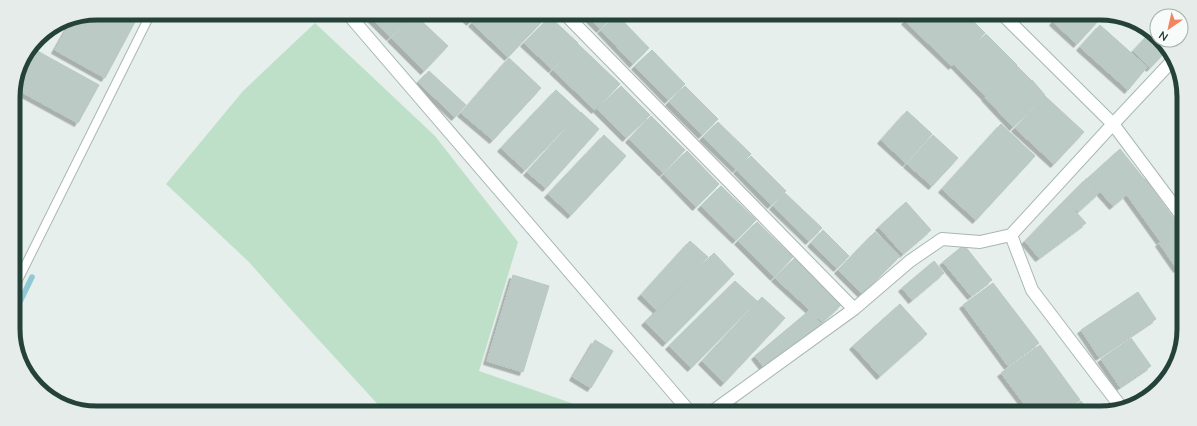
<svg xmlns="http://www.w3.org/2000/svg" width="1197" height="426" viewBox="0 0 1197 426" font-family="'Nunito Sans',sans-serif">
<defs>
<filter id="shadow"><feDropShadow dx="-3.5" dy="3.5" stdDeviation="0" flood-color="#0004"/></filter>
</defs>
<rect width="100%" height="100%" fill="#e6efeb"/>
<path fill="#bfe0c8" d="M315,23L435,136L518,242L479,371L574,404L560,411L383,410L295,314L249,262L166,184L243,91Z"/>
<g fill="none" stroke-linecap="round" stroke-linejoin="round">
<path stroke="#8ec9d4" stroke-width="5.5" d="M14,314L32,277"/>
</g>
<path fill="#bbcac4" stroke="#b8c9c2" filter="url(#shadow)" d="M97,13H119L135,22L105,78L55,50L73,18Z
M367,14H413L390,37Z
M414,14L448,46L424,71L391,38Z
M463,15H477L470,22Z
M480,15H548L508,57L472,23Z
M586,15H614L600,29Z
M617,15L649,48L633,64L601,30Z
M910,16L969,17L985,33L952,66L905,21Z
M550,17L578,43L552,69L524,43Z
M1057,17H1096L1099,20L1077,44L1053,22Z
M1100,25L1147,67L1128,90L1080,47Z
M1150,33L1157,38V40H1160L1163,42L1167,50L1150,68L1133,51Z
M986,34L1017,65L985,96L954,64Z
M578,44L620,84L595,110L553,70Z
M32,48L99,85L78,123L14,88L17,77Z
M652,50L685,84L668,100L635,66Z
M509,58L541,88L493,140L461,113Z
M1017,66L1031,80L998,111L985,97Z
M429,71L466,105L455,117L418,82Z
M1032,80L1045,95L1013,127L998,111Z
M621,86L650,115L626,138L597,109Z
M685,86L718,119L702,135L669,102Z
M556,90L580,112L525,170L501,148Z
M1045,96L1084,132L1054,164L1015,128Z
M907,111L932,134L906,163L881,140Z
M581,112L599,129L546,188L527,172Z
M651,116L685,150L663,173L629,139Z
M718,122L751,154L736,169L703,137Z
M1001,124L1035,156L976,220L942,189Z
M604,135L626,156L571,215L548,194Z
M933,135L958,158L932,186L907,164Z
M1120,149L1144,179L1113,206L1088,178Z
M687,151L719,184L696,207L664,174Z
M751,156L786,191L771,205L737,170Z
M1087,178L1099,193L1078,212L1066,199Z
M1145,179L1180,227L1160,241L1127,195Z
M721,186L756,220L736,240L701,206Z
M785,193L822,228L809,241L773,206Z
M1065,200L1086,223L1039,258L1025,241Z
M906,202L931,230L903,254L879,227Z
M757,222L793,257L774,277L738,241Z
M1181,228V266L1177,269L1159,243Z
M823,230L849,256L837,268L811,243Z
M875,232L900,256L862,294L838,270Z
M690,241L708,257L658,311L641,295Z
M964,245L992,280L971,296L943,262Z
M714,253L734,274L666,343L645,322Z
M795,258L841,305L823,322L775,278Z
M934,261L944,273L912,300L902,288Z
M513,275L549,286L523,372L487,361Z
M735,281L757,301L691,368L669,346Z
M993,283L1039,343L1008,366L963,305Z
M1138,292L1156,319L1099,357L1081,330Z
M762,297L785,318L724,383L702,361Z
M900,304L927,334L880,376L853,346Z
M810,310L821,324L766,370L755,356Z
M1131,338L1151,366L1120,387L1101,359Z
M595,340L613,351L591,388L573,377Z
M1040,345L1080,400L1063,413H1031L1001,373Z
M1081,401L1090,413H1065Z
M737,403L743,411H725Z"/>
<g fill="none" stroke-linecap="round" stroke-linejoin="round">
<defs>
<path id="service" d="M14,288L151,13"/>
<path id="minor" d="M348,14L689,411
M566,15L854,309
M1005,17L1113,124L1181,215
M1121,407L1032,290L1011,235L1113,124L1172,61
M713,411L854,309L910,261L942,239L980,242L1011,235"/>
</defs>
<use href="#service" stroke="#a8b8b2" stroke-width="10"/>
<use href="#minor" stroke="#a8b8b2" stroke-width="14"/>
<use href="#service" stroke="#fff" stroke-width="8"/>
<use href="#minor" stroke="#fff" stroke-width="12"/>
</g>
<path d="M0 0H1197V426H0ZM97 20H1100A77 77 0 0 1 1177 97V329A77 77 0 0 1 1100 406H97A77 77 0 0 1 20 329V97A77 77 0 0 1 97 20Z" fill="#e6ecea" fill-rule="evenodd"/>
<path fill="none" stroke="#24423a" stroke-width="5" d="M97 20H1100A77 77 0 0 1 1177 97V329A77 77 0 0 1 1100 406H97A77 77 0 0 1 20 329V97A77 77 0 0 1 97 20Z"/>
<g transform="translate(1169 28) rotate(214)"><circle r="19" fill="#f7fbf9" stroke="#a3b1ad"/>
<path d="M0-3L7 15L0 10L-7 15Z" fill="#f4845f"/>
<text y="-6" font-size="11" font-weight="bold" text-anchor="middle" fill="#24423a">N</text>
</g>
</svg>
